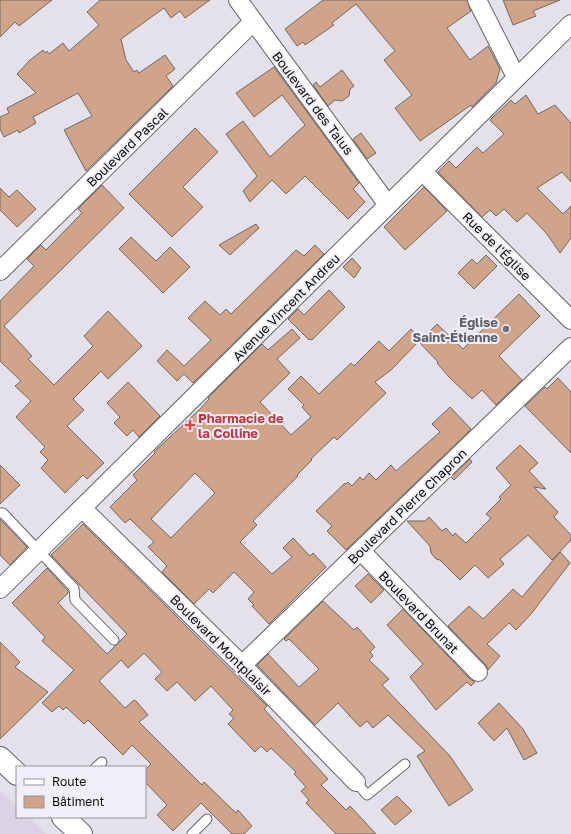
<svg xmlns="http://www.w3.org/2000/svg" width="571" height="834" viewBox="0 0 571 834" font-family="'Golos Text',sans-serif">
<rect width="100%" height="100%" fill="#e4e1eb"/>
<path fill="#d9d3e4" d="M0,790L17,806V817H29L46,834H0Z"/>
<path fill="#d0a489" stroke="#716863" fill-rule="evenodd" d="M0,0H52L19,26L15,22L0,37Z
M100,0H210L185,18L180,11L171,18L164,8L121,39L126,60L134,72L137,70L139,73L165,55L175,69L166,76L173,86L86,171L64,130L92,116L78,93L33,117L36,123L19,133L18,130L4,137L0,129V117L9,113L7,108L36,93L17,74L30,60L43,50L45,53L47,51L49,54L63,43L69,51L99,25L87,12Z
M323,0H467L471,11L447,28L470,60L488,46L500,69L496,83L472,107L471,105L420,141L395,108L412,95L384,60L395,51L356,4L332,23L334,25L305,45L303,42L297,46L285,29Z
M503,0H560L533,11L536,16L513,25Z
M274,67L359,183L353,189L365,202L348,219L305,176L286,194L272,180L250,202L243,191L257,176L226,134L243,121L270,157L305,125L282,95L254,117L236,93Z
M342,70L354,86L350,89L349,96L342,101L335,100L328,106L313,85L316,82L320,87Z
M526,95L538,114L555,105L571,123V182L562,172L537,188L563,214L571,206V238L560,253L547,234L527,213L517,222L504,209L496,216L490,210L482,217L438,172L449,161L456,168L477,147L483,153L504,134L490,120L511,100L515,104Z
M195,128L218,152L183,187L203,207L172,237L129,194Z
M361,133L376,153L367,159L353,139Z
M102,185L124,208L4,326L32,356L28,359L54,385L93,346L84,336L108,311L142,346L108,379L101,371L73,399L84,410L67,426L104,463L87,479L83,475L65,493L41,468L48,460L40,452L45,447L16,417L31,401L15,386L21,381L0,361V301L34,266L27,259L41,245L46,250L82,213L78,209Z
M424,187L447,211L405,250L384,227Z
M0,188L9,197L17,190L36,209L17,227L0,210Z
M256,224L259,228L230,255L219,245Z
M131,237L156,261L170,247L190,267L163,293L119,249Z
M315,245L324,254L193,383L184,374L177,381L157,361L167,350L184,366L211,340L188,318L205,301L220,315L226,309L231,314L296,250L304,256Z
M486,255L497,266L474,289L458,273L472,259L477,264Z
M352,258L361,268L354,278L343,267Z
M329,290L345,307L312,340L310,339L309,340L288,319L298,309L304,315Z
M519,294L540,316L499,356L522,380L496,405L482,390L472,399L449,377L437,363L438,362L419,342L437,324L463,349Z
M292,329L300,338L277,359L290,373L260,402L291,435L311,417L302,407L304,405L288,389L301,376L319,394L351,363L354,366L379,341L389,351L411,329L421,339L391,370L375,382L386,393L337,440L334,437L311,459L312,460L297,475L298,476L253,521L257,525L240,542L272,574L292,557L283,548L293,538L310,556L313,553L326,567L269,624L252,606L254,605L248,599L254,592L234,572L213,593L209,589L194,604L162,572L167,566L148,547L154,542L130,519L125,523L110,507L137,480L133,475L155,453L154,452L200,409L209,399L208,398L262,344L268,350ZM195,473L215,493L171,538L151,519Z
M558,378L571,392V453L525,406L545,387L547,389Z
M128,382L160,416L139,437L133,430L127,436L114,423L120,417L107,403Z
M450,407L471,429L346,550L327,531L332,526L316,511L345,483L346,484L348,482L352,486L360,477L363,480L369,473L376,480L391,465L396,471L440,432L432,424Z
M520,445L538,463L529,471L546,489L534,487L558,512L554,517L571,535V540L552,560L528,535L500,559L504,564L488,578L475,565L460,580L440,560L436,559L431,553L430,546L407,521H425L429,517L442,531L446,528L453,536L455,533L466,543L491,518L486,514L501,499L499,497L511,485L496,468Z
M470,459L472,462L454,480L451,477Z
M0,465L20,485L0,504Z
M0,519L27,547L10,565L0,555Z
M83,524L267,706L264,709L328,779L321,785L346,810L350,806L376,834H336L306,803L309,800L301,791L306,787L294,774L296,772L271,748L267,752L261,746L255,752L228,724L234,718L229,714L233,710L211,686L195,701L177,682L167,691L155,679L162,672L144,653L128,668L121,660L99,681L125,708L134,700L137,702L148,715L139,722L202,785L204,782L236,813L238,810L252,826L244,834H232L201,803L173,831L157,815L167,805L145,782V770L151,764L132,745L123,755L88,720L84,724L66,707L63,710L59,706L52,712L42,703L74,670L42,641L45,637L12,603L47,568L68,591V593L58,603L107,654L127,634L51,555Z
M560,552L570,563L531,614L516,630L509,623L487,644L500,656L488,670L486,665L448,626L469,606L483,619L513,589L522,597Z
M368,574L384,590L371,603L355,586Z
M323,601L354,630L357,627L375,647L370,652L373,656L369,660L389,679L382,685L450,756L473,790L449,806L417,756L425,751L388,715L373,728L367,721L360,727L338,703L315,725L257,665L268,654L299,687L319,669L289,639L286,641L284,639Z
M403,609L470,679L475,682L471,686L467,682L436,710L410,677L423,664L387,625Z
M0,642L20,662L15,667L48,692L0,739Z
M499,703L523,729L537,753L524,760L507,728L494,741L478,723Z
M397,796L412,811L395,825L381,810Z"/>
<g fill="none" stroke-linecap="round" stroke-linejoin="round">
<defs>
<path id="lane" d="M0,513H3L74,588L75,600L114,640
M96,767L102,762
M356,782L367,795L405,764
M192,834L207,819"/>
<path id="street" d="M238,0L388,205
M477,0L516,77
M422,171L571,320
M0,271L253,22
M83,509L242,665L356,782
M361,551L478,672
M0,589L571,24
M242,665L571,347"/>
<path id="secondary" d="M0,758L17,774
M63,817L81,834"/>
</defs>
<use href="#lane" stroke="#67646c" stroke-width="11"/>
<use href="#street" stroke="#67646c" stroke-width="20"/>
<use href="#secondary" stroke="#67646c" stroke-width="24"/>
<use href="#lane" stroke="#fff" stroke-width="9"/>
<use href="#street" stroke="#fff" stroke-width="18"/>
<use href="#secondary" stroke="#fff" stroke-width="22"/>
</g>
<circle fill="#6b7280" stroke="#f1eef8" stroke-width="1.5" cx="506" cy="329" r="4"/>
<path fill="#e0444e" stroke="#f1eef8" stroke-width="1.5" d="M188 419h4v4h4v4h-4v4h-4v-4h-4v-4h4z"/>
<g text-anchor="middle" stroke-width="4" stroke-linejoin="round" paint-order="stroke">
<g font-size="13" fill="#0c0b0e" stroke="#f1eef8">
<text transform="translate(313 103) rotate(53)" y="5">Boulevard des Talus</text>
<text transform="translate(127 147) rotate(-44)" y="5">Boulevard Pascal</text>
<text transform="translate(497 246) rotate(45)" y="5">Rue de l'Église</text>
<text transform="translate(286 307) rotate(-45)" y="5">Avenue Vincent Andreu</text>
<text transform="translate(407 506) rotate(-44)" y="5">Boulevard Pierre Chapron</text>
<text transform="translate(419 612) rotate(46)" y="5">Boulevard Brunat</text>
<text transform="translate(221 645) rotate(45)" y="5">Boulevard Montplaisir</text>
</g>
<g font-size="13" font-weight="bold" fill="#5b616d" stroke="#f1eef8" text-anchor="end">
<text x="498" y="327">Église<tspan x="498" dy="15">Saint-Étienne</tspan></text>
</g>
<g font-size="13" font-weight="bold" fill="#be3a42" stroke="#f1eef8" text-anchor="start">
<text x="198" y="423">Pharmacie de<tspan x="198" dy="15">la Colline</tspan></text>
</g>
</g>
<rect x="16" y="766" width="130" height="52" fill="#f1eef8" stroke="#95939a"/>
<rect x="24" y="779" width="20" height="6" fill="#ffffff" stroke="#95939a"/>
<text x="52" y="786" font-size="12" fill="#0c0b0e">Route</text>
<rect x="24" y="796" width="20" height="12" fill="#d0a489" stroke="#95939a"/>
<text x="52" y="806" font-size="12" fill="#0c0b0e">Bâtiment</text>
</svg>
